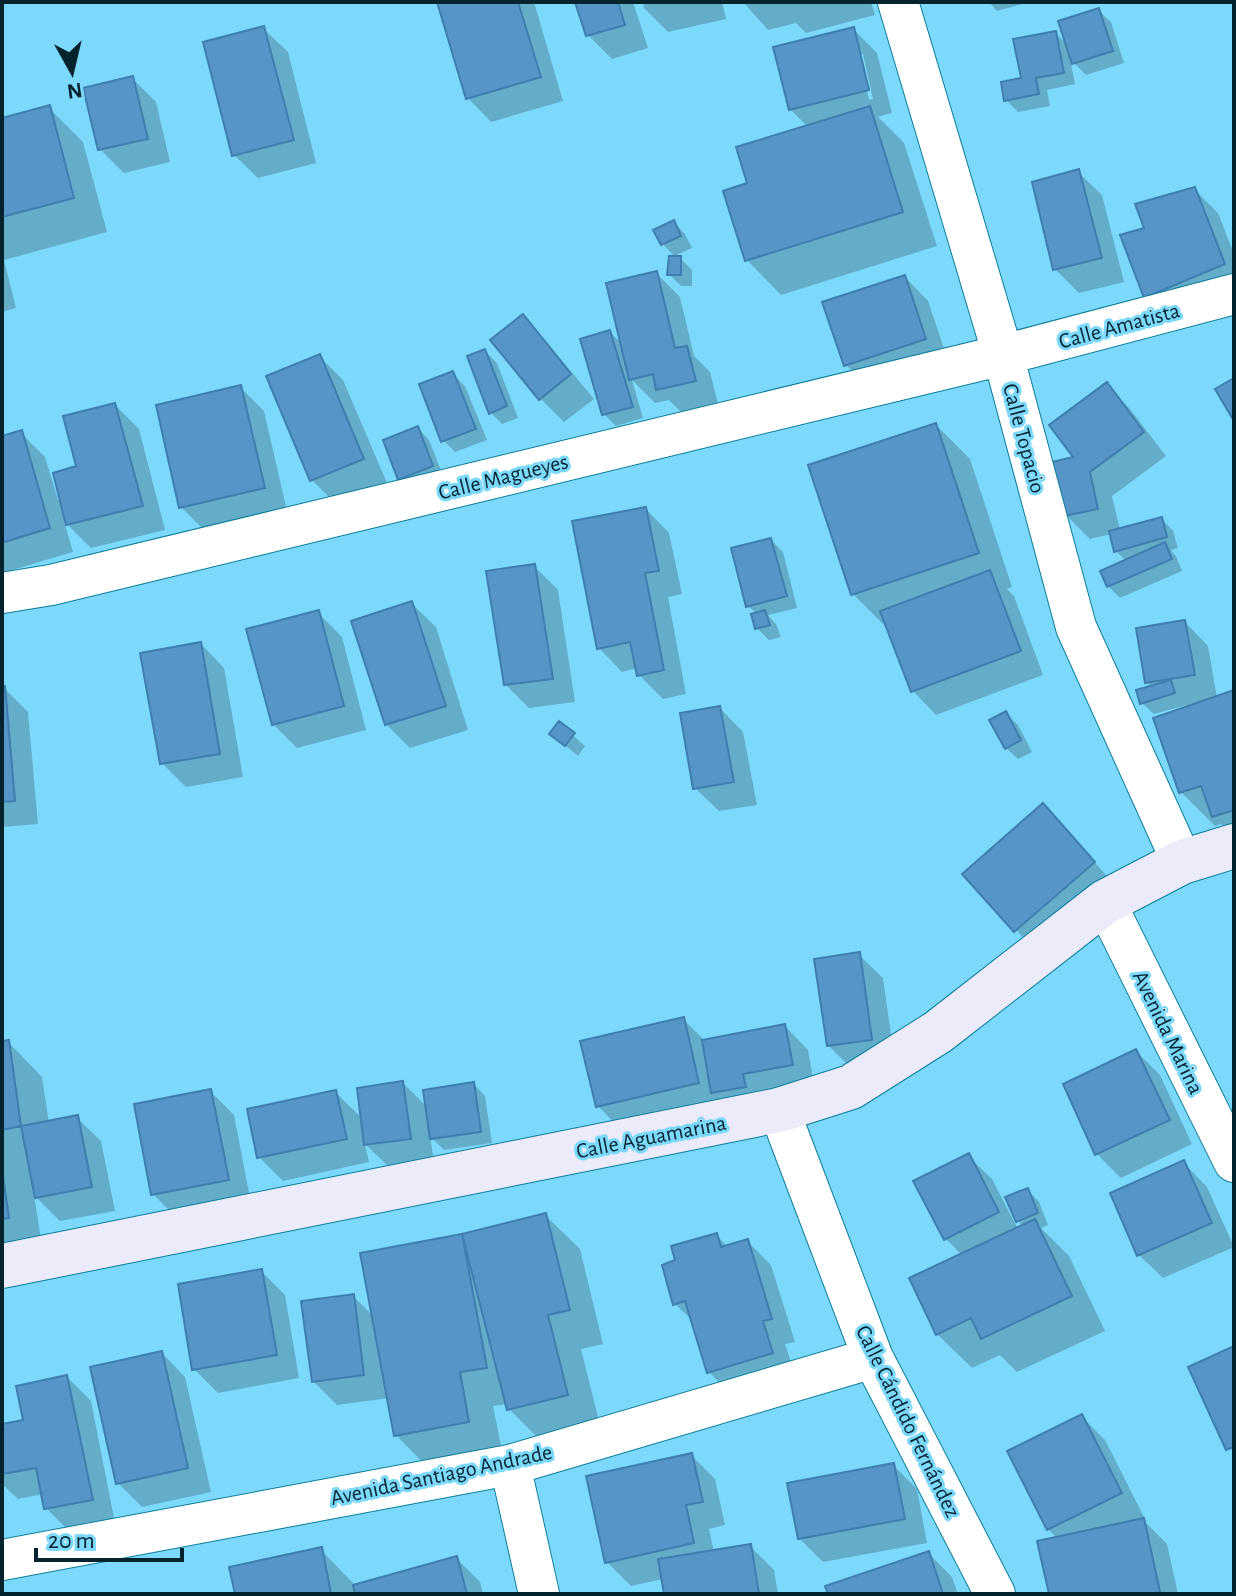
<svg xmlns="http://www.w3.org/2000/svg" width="1236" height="1596" viewBox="0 0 1236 1596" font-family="'Alegreya Sans',sans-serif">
<rect width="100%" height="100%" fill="#7cd9fb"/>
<path fill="#0003" fill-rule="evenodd" d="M439,2H534L563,101L491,122L468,98Z
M577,2H633L648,48L612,59L588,35Z
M643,2H722L726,19L668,32L644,8Z
M743,2H871L875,15L806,33L796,23L768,30Z
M989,2H1030L997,11Z
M1099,11L1111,22L1124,63L1086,75L1070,59L1075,84L1047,90L1050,106L1018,112L1006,100L1023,80L1055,33L1069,46Z
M264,29L288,52L316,163L258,178L234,155Z
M853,29L877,53L892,113L878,117L904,143L937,246L781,295L747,260L750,185L808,127L790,109ZM859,54H863L873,99L869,100Z
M132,78L156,102L170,162L124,173L100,149Z
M49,108L83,142L107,232L4,260L16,308L2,312V120Z
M1078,172L1102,195L1124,282L1079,293L1055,269Z
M1194,189L1218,213L1234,254V293L1146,297L1147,229Z
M673,222L685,234L692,248L674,256L663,244Z
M680,258L692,270V286H681L669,274Z
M656,273L680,297L694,356L710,372L718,404L682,413L669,400L655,403L632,380L643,418L616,426L604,414L610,332L623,345Z
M905,277L928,301L949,363L870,389L846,365Z
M522,317L546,341L594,399L564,422L541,399L493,340Z
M485,351L497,363L518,418L502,424L491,413Z
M319,356L343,380L387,483L336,504L312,480Z
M453,374L465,386L487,440L455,452L443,440Z
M1106,385L1130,409L1166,456L1112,496L1120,530L1162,519L1173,531L1178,548L1171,550L1176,556L1182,571L1120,598L1108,586L1126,561L1116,551L1112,534L1090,539L1066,515L1076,458Z
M240,387L264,411L287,511L205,531L181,507Z
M115,405L139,429L165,530L91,548L64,521L73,552L2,573V438L21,433L45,457L58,500L61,499Z
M936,425L970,459L1012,587L1007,589L1014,596L1043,675L936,715L913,691L887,628L853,594Z
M418,428L429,440L444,478L411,490L399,478Z
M646,509L669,533L682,594L668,597L686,694L663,699L639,675L638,668L622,672L599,648Z
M771,540L783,552L797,608L768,615L776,624L781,637L769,640L757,628V614L748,606Z
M534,566L558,590L575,702L529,708L506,685Z
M412,604L436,627L468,730L410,748L386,724Z
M318,613L342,637L366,730L297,748L273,724Z
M1185,622L1208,646L1217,698L1234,692V837L1221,824L1215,826L1181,792L1202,701L1154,714L1142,703L1152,688L1147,682Z
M201,644L224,668L243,777L186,787L162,763Z
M4,688L28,712L38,824L2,827V689Z
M720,708L743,732L757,805L719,811L695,788Z
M1006,713L1018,725L1032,752L1018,759L1006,748Z
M560,724L585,746L578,756L552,734Z
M1043,806L1117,887L1039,955L965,874Z
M859,955L883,978L895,1063L852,1069L828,1045Z
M683,1019L705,1041L785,1026L808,1050L815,1089L737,1116L720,1099L722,1107L621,1130L598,1106Z
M8,1042L42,1077L49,1123L77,1118L101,1141L115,1211L60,1221L34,1195L43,1252L2,1258V1043Z
M1136,1051L1160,1075L1192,1144L1121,1178L1097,1154Z
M403,1083L428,1108L474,1084L485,1096L492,1143L444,1150L430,1136L434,1162L390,1168L365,1144L369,1162L283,1181L259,1157L335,1092L363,1119Z
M210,1091L234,1115L251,1203L177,1218L153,1194Z
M968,1156L992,1179L1018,1229L1023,1226L1017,1220L1028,1190L1039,1202L1048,1225L1041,1228L1069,1256L1105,1331L1017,1372L1000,1355L972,1368L937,1334L962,1255L946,1239Z
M1184,1163L1207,1187L1234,1247L1163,1278L1139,1255Z
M545,1215L580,1249L603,1344L581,1349L601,1429L543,1443L509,1409L508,1404L493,1406L503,1456L430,1470L396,1435L389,1398L337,1405L313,1381L353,1296L374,1317L362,1255L463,1236Z
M716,1235L728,1247L747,1241L771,1265L795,1342L785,1344L796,1377L733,1396L709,1372L694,1322L675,1304Z
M261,1271L285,1295L299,1378L218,1393L194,1369Z
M162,1353L185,1377L211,1492L142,1507L118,1483Z
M67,1377L91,1401L115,1523L70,1532L46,1508L43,1494L18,1499L2,1484V1426L25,1421Z
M1081,1416L1105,1440L1144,1517L1141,1518L1167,1544L1178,1594H1051L1058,1539L1048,1529Z
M691,1455L715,1479L725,1525L709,1529L714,1552L750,1546L774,1570L778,1594H666L663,1579L631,1586L607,1562Z
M893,1465L917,1489L927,1543L823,1562L799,1538Z
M321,1550L356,1586L456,1558L480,1582L483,1594H237Z
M928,1553L952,1577L958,1594H830Z"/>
<path fill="#5595c7" stroke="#3e7eb0" stroke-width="2" d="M437,2H518L541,77L466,99Z
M575,2H618L625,25L586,36Z
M1099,8L1113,51L1072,64L1058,21Z
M264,26L294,140L232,156L203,42Z
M854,27L869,90L789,110L773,47Z
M1056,31L1064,73L1036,78L1039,94L1004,101L1001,82L1021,78L1013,39Z
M133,76L148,139L98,150L83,88Z
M50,105L74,198L2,217V118Z
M870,106L903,212L745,261L723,191L747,183L736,147Z
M1079,169L1102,258L1053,270L1032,182Z
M1195,187L1225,264L1144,298L1120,235L1144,228L1135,204Z
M674,220L681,236L661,245L653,230Z
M669,256H681V275H667Z
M657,271L675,348L687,346L696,381L656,390L653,374L629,380L606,283Z
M905,275L926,339L844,366L822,302Z
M523,314L571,374L539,400L490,340Z
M610,330L633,407L602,415L580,339Z
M485,349L507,406L489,414L467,356Z
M320,354L364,459L310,481L266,376Z
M453,371L476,429L441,442L419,384Z
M1234,378V421L1215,389Z
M1107,382L1144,432L1090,472L1098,509L1064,516L1052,462L1073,457L1049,425Z
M241,385L265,488L179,508L156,405Z
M115,403L143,506L66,525L53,473L76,466L63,416Z
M936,423L979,553L851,595L808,465Z
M418,426L433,466L398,480L383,440Z
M22,430L50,528L2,543V436Z
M646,507L659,571L645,573L664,670L637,676L630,642L597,649L572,521Z
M1162,517L1167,537L1114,552L1109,531Z
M771,538L787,596L746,607L731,548Z
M1165,542L1172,559L1107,587L1100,571Z
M535,564L553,679L504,685L486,571Z
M990,570L1021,651L911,692L880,611Z
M412,601L446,706L385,725L351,621Z
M319,610L344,706L272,725L246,629Z
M765,610L770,625L755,629L751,614Z
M1185,620L1195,675L1145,683L1136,628Z
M201,642L220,754L160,764L140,653Z
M1171,680L1175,693L1140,704L1136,690Z
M5,686L15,801L2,802V687Z
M1234,690V810L1212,817L1201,786L1179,793L1153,718Z
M720,706L734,782L693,789L680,713Z
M1006,711L1021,740L1005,749L989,720Z
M559,721L575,733L565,746L549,734Z
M1043,803L1095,862L1014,932L962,874Z
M860,952L872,1040L827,1046L814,959Z
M684,1017L699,1083L596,1107L580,1041Z
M785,1024L793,1065L743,1074L746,1087L711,1093L702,1040Z
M9,1040L21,1126L2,1130V1041Z
M1136,1049L1170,1120L1095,1155L1063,1084Z
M403,1081L411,1139L364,1145L357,1088Z
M474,1082L481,1132L430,1139L423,1090Z
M211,1089L229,1180L151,1195L134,1104Z
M336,1090L347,1139L257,1158L247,1109Z
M78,1115L92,1187L35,1198L21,1126Z
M969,1153L999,1212L944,1240L913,1181Z
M1184,1160L1212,1223L1137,1256L1110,1193Z
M2,1169L9,1218L2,1219Z
M1028,1188L1038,1213L1016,1222L1005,1197Z
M546,1213L570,1310L548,1315L568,1395L507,1410L462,1234Z
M1035,1219L1072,1296L981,1339L971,1318L936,1335L909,1278Z
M717,1233L721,1247L748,1239L772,1319L763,1321L773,1353L707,1373L685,1301L673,1305L662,1265L675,1260L671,1246Z
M462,1234L487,1368L460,1372L469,1422L394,1436L360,1253Z
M262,1269L277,1355L192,1370L178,1284Z
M354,1294L364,1375L312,1382L301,1301Z
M1234,1346V1447L1226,1450L1188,1367Z
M162,1351L188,1468L116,1484L90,1367Z
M67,1375L93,1500L44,1509L36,1468L2,1474V1424L23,1420L16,1386Z
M1082,1414L1122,1493L1047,1530L1007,1451Z
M692,1453L703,1502L686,1505L694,1543L605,1563L586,1476Z
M894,1463L905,1519L798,1539L787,1483Z
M1144,1518L1160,1592L1149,1594H1049L1037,1541Z
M751,1544L759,1594H664L658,1559Z
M322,1547L331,1594H235L229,1567Z
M929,1551L943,1594H828L825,1586Z
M457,1556L467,1594H355L353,1585Z"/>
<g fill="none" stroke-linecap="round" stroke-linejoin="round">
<defs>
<path id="street" d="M898,2L1003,355L1076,627L1182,862
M2,593L51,585L1003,355L1234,294
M1105,902L1234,1162
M779,1110L873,1358L995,1594
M510,1465L539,1594
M2,1560L510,1465L873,1358"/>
<path id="secondary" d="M2,1266L779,1110L851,1087L938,1032L1105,902L1182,862L1234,846"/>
</defs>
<use href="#street" stroke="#0c7d9c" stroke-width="42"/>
<use href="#secondary" stroke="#0c7d9c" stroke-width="46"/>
<use href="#street" stroke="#fff" stroke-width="40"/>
<use href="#secondary" stroke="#ebebfa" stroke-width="44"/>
</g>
<g text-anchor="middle" stroke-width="6" stroke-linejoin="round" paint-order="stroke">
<g font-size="22" fill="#04232d" stroke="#7cd9fb">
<text transform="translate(1119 325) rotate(-15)" y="8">Calle Amatista</text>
<text transform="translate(1025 438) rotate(75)" y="8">Calle Topacio</text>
<text transform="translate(503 476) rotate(-14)" y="8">Calle Magueyes</text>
<text transform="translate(1169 1032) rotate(64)" y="8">Avenida Marina</text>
<text transform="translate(651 1136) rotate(-11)" y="8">Calle Aguamarina</text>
<text transform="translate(909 1421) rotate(64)" y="8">Calle Cándido Fernández</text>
<text transform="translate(441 1474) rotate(-12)" y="8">Avenida Santiago Andrade</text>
</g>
</g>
<rect width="1236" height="1596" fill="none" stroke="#04232d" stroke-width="8"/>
<g transform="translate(72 72) rotate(172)" stroke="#7cd9fb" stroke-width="6" paint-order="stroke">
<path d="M0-6L14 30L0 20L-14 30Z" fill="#04232d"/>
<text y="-12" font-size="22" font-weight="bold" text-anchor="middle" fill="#04232d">N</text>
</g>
<path d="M36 1548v12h146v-12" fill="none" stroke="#04232d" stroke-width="4"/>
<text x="48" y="1548" font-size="24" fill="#04232d" stroke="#7cd9fb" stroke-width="6" paint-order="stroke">20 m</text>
</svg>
